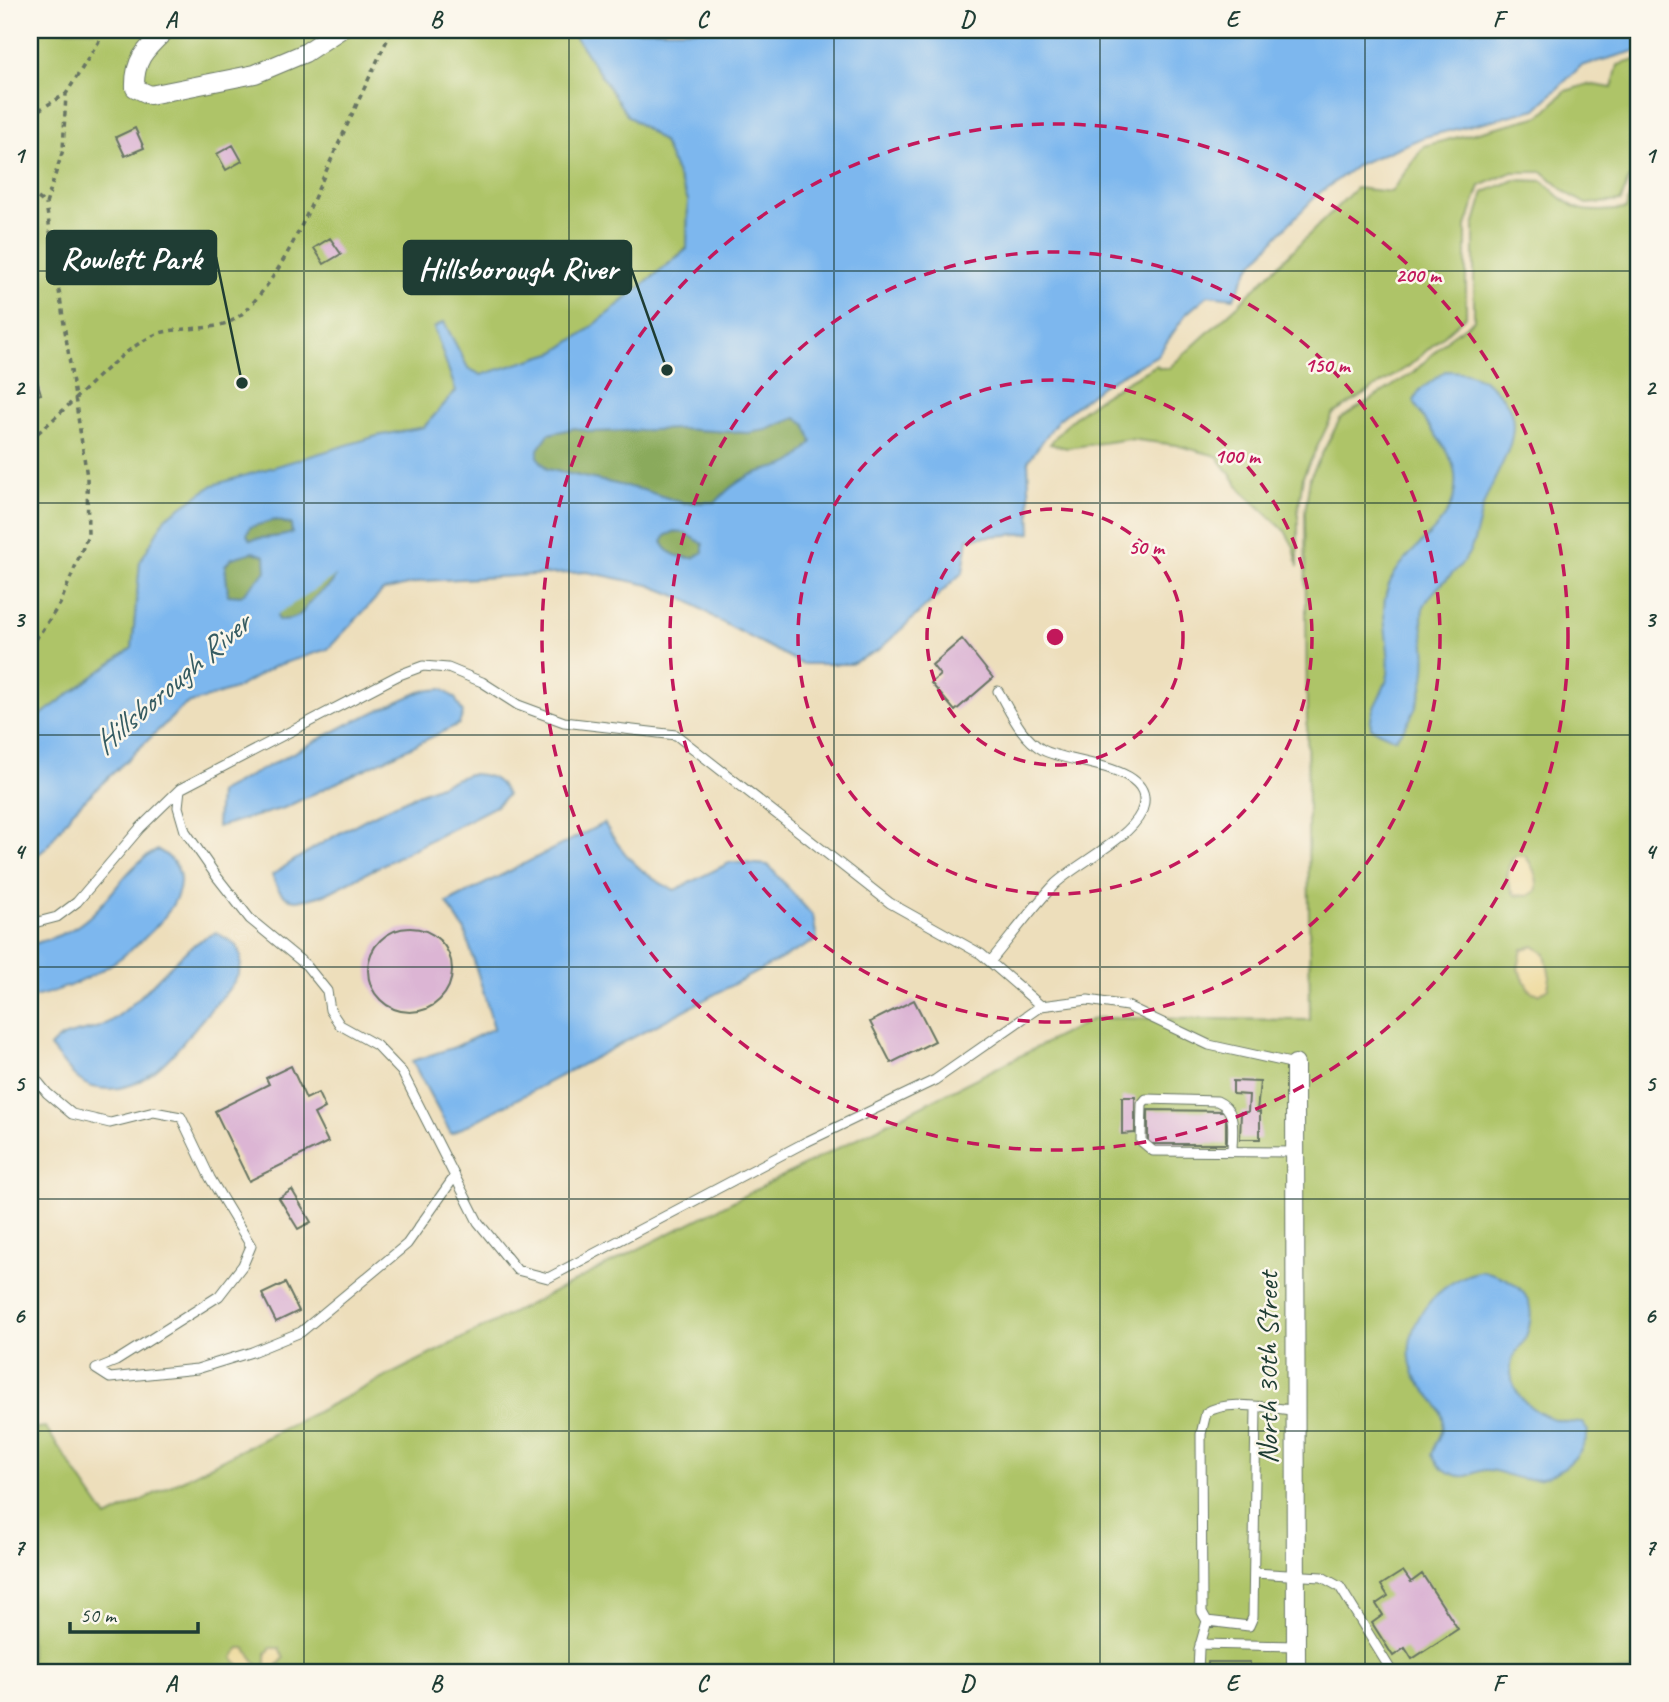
<svg xmlns="http://www.w3.org/2000/svg" width="1669" height="1702" viewBox="0 0 1669 1702" font-family="Caveat,sans-serif">
<rect width="100%" height="100%" fill="#fbf7ec"/>
<filter id="ink" filterUnits="userSpaceOnUse"><feTurbulence type="fractalNoise" baseFrequency=".0143" numOctaves="2"/><feDisplacementMap in="SourceGraphic" scale="14" xChannelSelector="R" yChannelSelector="G"/><feConvolveMatrix kernelMatrix="1 2 1 2 8 2 1 2 1" color-interpolation-filters="sRGB"/></filter>
<filter id="wash" filterUnits="userSpaceOnUse"><feTurbulence type="fractalNoise" baseFrequency=".00686" numOctaves="4" result="noise"/><feDisplacementMap in="SourceGraphic" scale="28" xChannelSelector="R" yChannelSelector="G"/><feGaussianBlur stdDeviation="1.57" result="paint"/><feColorMatrix in="noise" values="0 0 0 0 0 0 0 0 0 0 0 0 0 0 0 0 0 1.4 0 .05"/><feComposite in="paint" operator="in"/></filter>
<g filter="url(#wash)">
<rect width="100%" height="100%" fill="#eddebb"/>
<path fill="#aec468" stroke="#66804e" stroke-width="2" d="M30,30H571L627,115L663,142L688,200L687,248L588,330L555,352L481,376L468,368L444,322L434,328L456,391L424,427L377,436L305,459L140,562L132,648L30,723Z
M1639,59V176L1629,178L1621,201L1586,204L1567,193L1543,172H1512L1480,186L1466,226V316L1409,366L1333,414L1303,476L1298,512V567L1294,547L1285,531L1244,493L1217,456L1176,445L1129,439L1067,448L1050,444C1077,407 1118,386 1157,365L1159,368H1169L1239,304L1356,188L1391,192L1424,146L1540,116L1566,91L1588,84L1612,88L1618,65Z
M1515,180L1543,181C1576,214 1581,213 1626,209L1633,184H1639V1672H30V1429L45,1427L107,1518L1095,1018L1310,1020L1305,512L1310,477L1340,419L1413,373L1449,338L1474,320V226L1484,192Z"/>
<path fill="#8aaa5c" stroke="#547448" stroke-width="2" d="M796,418L807,425L812,442C787,475 782,462 751,475C736,482 727,490 716,502L683,503L643,490L547,469L538,458V449L549,434L575,428L592,432L680,429L748,433L766,430Z
M275,520L291,525L292,533C278,539 265,535 250,540L247,535L250,527Z
M674,532L685,533L704,544L703,552L693,558C679,557 669,556 662,542L666,535Z
M253,552L265,556L266,571L257,584L241,596L228,595L225,566L232,558Z
M318,568H332L335,577C331,588 323,589 315,597C300,612 304,620 278,620C271,591 292,575 318,568Z"/>
<path fill="#eeda9e" stroke="#868c69" stroke-width="2" d="M1515,856H1525C1532,864 1540,881 1536,891L1528,896L1515,895C1505,884 1505,867 1515,856Z
M1534,946L1545,954L1550,977L1548,988L1539,994L1530,991L1518,969L1522,949Z
M239,1648H245L260,1668L266,1666V1653L271,1648H279L284,1658L272,1672H244L233,1658Z"/>
<path fill="#7db7ee" stroke="#4e7a91" stroke-width="2" fill-rule="evenodd" d="M571,30H1639V50L1581,66L1536,109L1424,137L1359,164L1318,194L1282,231L1249,268L1234,298L1208,295L1186,314L1158,355L1103,385L1058,420L1028,461L1031,533L968,538L963,572L879,650L851,664H802L721,622L687,600L649,585L587,572L423,581L383,591L328,649L275,666L235,689L185,705L73,811L46,848L30,861V723L132,648L140,562L165,518L213,485L377,436L424,427L456,391L434,328L444,322L468,368L481,375L555,352L588,330L687,249L688,200L663,142L627,115ZM796,418L806,425L812,442C789,473 780,463 751,475C736,482 727,490 716,502L683,503L643,490L547,469L538,458V449L549,434L575,428L592,432L680,429L748,433L766,430ZM275,520L291,524L292,533C278,539 265,536 250,540L247,535L250,527ZM674,532L685,533L703,544V552L693,558C679,557 669,556 662,542L666,535ZM253,552L265,556L266,571L241,596L228,595L225,565L232,558ZM318,568H332L335,577C331,588 323,589 315,597C300,612 304,620 278,620C271,591 292,575 318,568Z
M1445,371C1467,371 1480,375 1497,391C1533,425 1499,464 1485,501C1477,521 1478,542 1464,561C1453,576 1429,591 1423,609C1420,620 1424,634 1425,646C1428,678 1419,715 1395,739L1371,728C1368,706 1385,695 1388,674C1392,641 1375,612 1391,580C1411,540 1460,527 1455,475C1452,446 1424,427 1414,401L1419,391Z
M442,689L455,698L463,713L459,724L284,808L217,827L219,792L350,723L422,691Z
M469,774C488,774 499,778 507,795L496,806L326,894C299,902 282,907 272,875C331,835 401,798 469,774Z
M604,823C621,852 642,877 675,890L731,862L768,865L813,916L817,940L451,1134L412,1061L455,1047L494,1028L465,931L447,903Z
M158,850C219,883 138,948 104,969C81,983 56,992 30,998V945C49,939 68,934 84,921C112,901 125,865 158,850Z
M216,933C230,940 242,945 241,963C240,983 216,1002 205,1016C177,1048 145,1100 93,1087C76,1083 61,1060 50,1047C64,1030 86,1034 104,1025C144,1004 178,945 216,933Z
M1483,1271C1522,1280 1542,1302 1524,1341C1519,1350 1512,1354 1511,1364C1508,1403 1549,1424 1582,1423L1588,1431C1583,1459 1553,1482 1524,1479C1512,1478 1499,1470 1487,1470C1480,1469 1473,1475 1466,1476C1452,1478 1437,1466 1432,1455C1435,1443 1445,1433 1443,1419C1440,1401 1422,1390 1414,1374C1395,1328 1440,1277 1483,1271Z"/>
<g fill="none" stroke-linecap="round" stroke-linejoin="round">
<path stroke="#7db7ee" stroke-width="32" d="M241,619L353,545"/>
</g>
<g id="blocks">
<path fill="#dcb5d4" d="M135,128L144,148L125,156L116,137Z
M233,145L242,161L226,170L217,154Z
M330,238L341,254L324,264L314,248Z
M35,373L41,394L30,397V374Z
M962,639L993,678L955,711L931,683L940,675L932,665Z
M368 970a42 42 0 1 1 84 0a42 42 0 1 1-84 0Z
M914,1000L935,1041L891,1063L870,1022Z
M291,1066L306,1099L318,1093L325,1108L314,1114L328,1142L249,1181L215,1111L269,1084L266,1078Z
M1233,1081L1260,1082L1257,1112H1260V1139H1240L1241,1112H1248L1249,1095L1233,1094Z
M1122,1097H1135V1133L1122,1134Z
M1148,1110L1226,1111V1144H1148Z
M292,1190L311,1222L298,1229L279,1198Z
M285,1283L299,1311L276,1322L262,1294Z
M1403,1571L1411,1582L1422,1574L1458,1629L1412,1659L1405,1648L1393,1656L1372,1623L1383,1615L1376,1604L1388,1596L1381,1585Z
M1208,1662H1250V1672H1208Z"/>
</g>
</g>
<g filter="url(#ink)">
<use href="#blocks" fill-opacity="0" stroke="#677563" stroke-width="2"/>
<g fill="none" stroke-linecap="round" stroke-linejoin="round">
<defs>
<path id="lane" d="M30,924L57,917L77,902L140,828L180,789
M990,962C1011,937 1032,908 1055,884C1076,864 1129,839 1141,813C1162,764 1070,765 1043,750C1021,738 1010,711 998,691
M1041,1006L935,1080L804,1143L548,1278L517,1270L478,1222L402,1072L376,1045L340,1025L330,1010L327,991L306,965L250,919L217,877L185,831L178,807L180,789L399,675L423,666L448,668L482,682L518,705L564,722L676,735L890,903L981,954L1041,1006L1088,1000L1127,1006L1209,1045L1295,1064
M30,1072L47,1093L72,1114L110,1123L154,1112L181,1117L210,1178L251,1246L243,1265L219,1296L116,1361L96,1369L110,1378L197,1369L252,1352L301,1332L407,1244L455,1176
M1232,1151C1232,1131 1238,1110 1217,1101L1146,1099L1142,1104L1141,1141L1153,1151L1295,1152
M1256,1408L1253,1617L1249,1626L1207,1621L1202,1612L1201,1434L1206,1413C1227,1398 1271,1409 1295,1410
M1254,1573L1322,1577L1340,1587L1392,1672
M1200,1644L1296,1646
M1198,1672L1199,1649L1207,1621"/>
<path id="street" d="M166,30C146,49 134,59 135,88L150,95L255,74L305,53L340,30
M1295,1064L1296,1672"/>
</defs>
<use href="#lane" stroke="#677563" stroke-width="11"/>
<use href="#street" stroke="#677563" stroke-width="20"/>
<path stroke="#677563" stroke-width="3.5" stroke-dasharray="5 5" stroke-linecap="butt" d="M30,115L66,94L106,30
M30,192L46,204L63,150L66,94
M30,439C68,411 115,351 157,334C185,324 221,335 244,312C285,272 308,211 331,160C351,117 371,73 392,30
M30,648L60,604L88,535L87,477L46,204"/>
<use href="#lane" stroke="#fff" stroke-width="9"/>
<use href="#street" stroke="#fff" stroke-width="18"/>
</g>
</g>
<path fill="none" stroke="#1f3d34" stroke-width="2" stroke-opacity="0.55" d="M304,30V1672M569,30V1672M834,30V1672M1100,30V1672M1365,30V1672M30,271H1639M30,503H1639M30,735H1639M30,967H1639M30,1199H1639M30,1431H1639"/>
<g fill="none" stroke="#c2185b" stroke-width="3.5" stroke-dasharray="12 9">
<circle cx="1055" cy="637" r="128"/>
<circle cx="1055" cy="637" r="257"/>
<circle cx="1055" cy="637" r="385"/>
<circle cx="1055" cy="637" r="513"/>
</g>
<g text-anchor="middle" stroke-width="5" stroke-linejoin="round" paint-order="stroke">
<g font-size="30" fill="#1f3d34" stroke="#fbf7ec">
<text transform="translate(1267 1368) rotate(-90)" y="10">North 30th Street</text>
</g>
<g font-size="32" font-style="italic" fill="#365c62" stroke="#fbf7ec">
<text transform="translate(171 683) rotate(-41)" y="11">Hillsborough River</text>
</g>
</g>
<circle cx="1055" cy="637" r="10" fill="#c2185b" stroke="#fbf7ec" stroke-width="3.5"/>
<g font-size="21" text-anchor="middle" font-weight="bold" fill="#c2185b" stroke="#fbf7ec" stroke-width="5" stroke-linejoin="round" paint-order="stroke">
<text x="1418" y="282">200 m</text>
<text x="1327" y="372">150 m</text>
<text x="1237" y="463">100 m</text>
<text x="1146" y="554">50 m</text>
</g>
<path fill="none" stroke="#1f3d34" stroke-width="2.5" d="M242 383L216 257M667 370L631 268"/>
<g fill="#1f3d34" stroke="#fbf7ec" stroke-width="2.5">
<circle cx="242" cy="383" r="7"/>
<circle cx="667" cy="370" r="7"/>
</g>
<g fill="#1f3d34" stroke="#1f3d34" stroke-width="2.5">
<rect x="47" y="231" width="169" height="53" rx="7"/>
<rect x="404" y="241" width="227" height="53" rx="7"/>
</g>
<g font-size="32" text-anchor="middle" font-weight="bold" fill="#fff">
<text x="131" y="269">Rowlett Park</text>
<text x="518" y="279">Hillsborough River</text>
</g>
<rect width="1669" height="1702" fill="none" stroke="#fbf7ec" stroke-width="77"/>
<path d="M70 1622v10h128v-10" fill="none" stroke="#1f3d34" stroke-width="3.5"/>
<text x="80" y="1622" font-size="21" fill="#1f3d34" stroke="#fbf7ec" stroke-width="5" paint-order="stroke">50 m</text>
<rect x="38" y="38" width="1592" height="1626" fill="none" stroke="#1f3d34" stroke-width="2.5"/>
<g font-size="23" text-anchor="middle" font-weight="bold" fill="#1f3d34">
<text x="171" y="27">A</text>
<text x="436" y="27">B</text>
<text x="702" y="27">C</text>
<text x="967" y="27">D</text>
<text x="1232" y="27">E</text>
<text x="1498" y="27">F</text>
<text x="19" y="163">1</text>
<text x="1650" y="163">1</text>
<text x="19" y="395">2</text>
<text x="1650" y="395">2</text>
<text x="19" y="627">3</text>
<text x="1650" y="627">3</text>
<text x="19" y="859">4</text>
<text x="1650" y="859">4</text>
<text x="19" y="1091">5</text>
<text x="1650" y="1091">5</text>
<text x="19" y="1323">6</text>
<text x="1650" y="1323">6</text>
<text x="19" y="1555">7</text>
<text x="1650" y="1555">7</text>
<text x="171" y="1691">A</text>
<text x="436" y="1691">B</text>
<text x="702" y="1691">C</text>
<text x="967" y="1691">D</text>
<text x="1232" y="1691">E</text>
<text x="1498" y="1691">F</text>
</g>
</svg>
